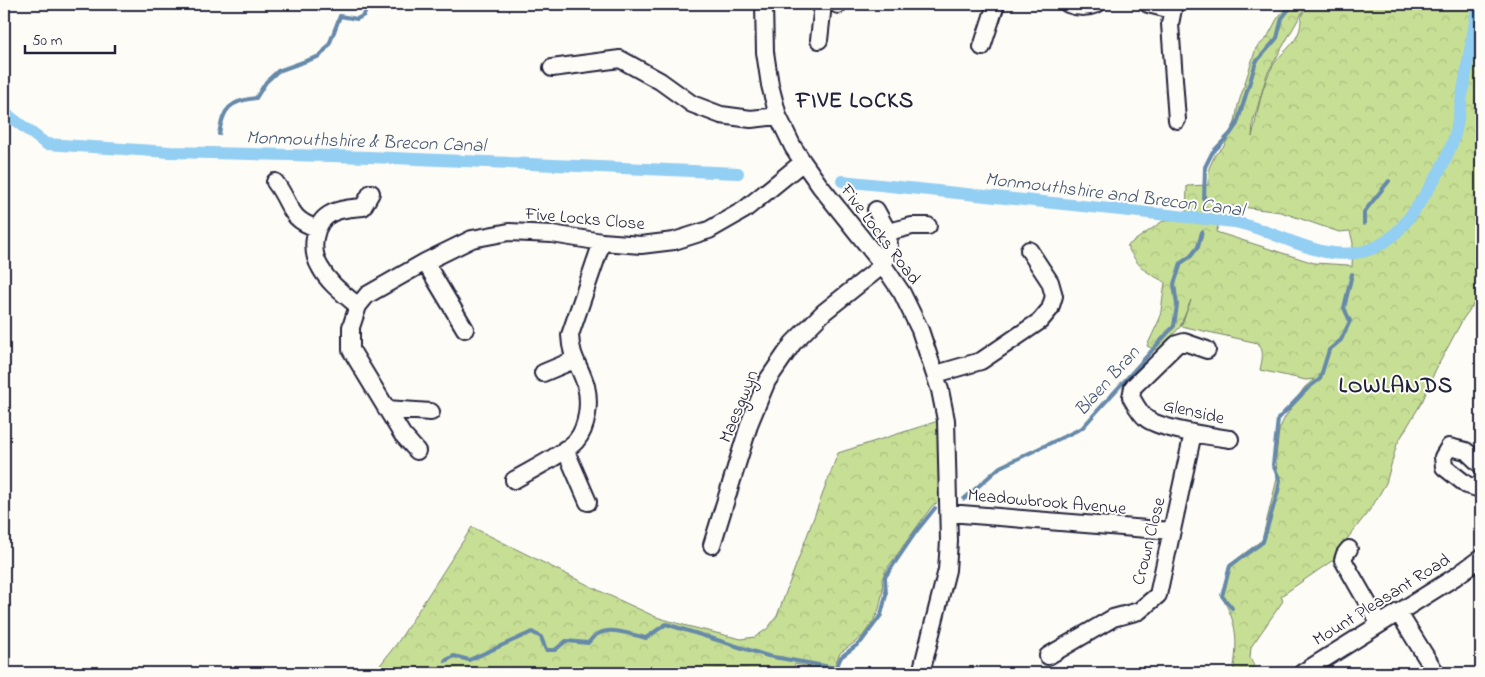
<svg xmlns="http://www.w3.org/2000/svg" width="1485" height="677" viewBox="0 0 1485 677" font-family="'Indie Flower',sans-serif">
<defs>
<pattern id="forest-crowns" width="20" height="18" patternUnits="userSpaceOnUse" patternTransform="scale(1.25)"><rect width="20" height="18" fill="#c7df95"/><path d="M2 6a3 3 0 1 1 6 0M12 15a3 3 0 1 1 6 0" fill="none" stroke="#abbf81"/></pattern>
</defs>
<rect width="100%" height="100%" fill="#fdfcf7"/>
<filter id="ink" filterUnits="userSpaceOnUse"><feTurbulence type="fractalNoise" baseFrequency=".02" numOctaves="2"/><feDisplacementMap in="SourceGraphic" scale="10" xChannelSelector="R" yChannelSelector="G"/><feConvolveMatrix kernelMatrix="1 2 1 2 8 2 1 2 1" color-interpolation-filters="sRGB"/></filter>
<g filter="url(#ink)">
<path fill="url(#forest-crowns)" stroke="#748068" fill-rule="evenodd" d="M1288,4H1307L1267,74L1253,123L1252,137C1257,117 1262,81 1274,64C1281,53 1293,46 1298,34C1304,21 1296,15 1312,4H1481V294L1463,319L1435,371L1423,400L1397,444L1386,483L1372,507L1340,548L1336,558L1281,596L1283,601L1251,647L1250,658L1258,673H1233C1238,642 1238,623 1221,596L1229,565L1262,540L1277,479L1276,457L1279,430L1284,419L1304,388L1314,379L1306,380L1260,370C1262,360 1265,351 1258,343L1181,326L1191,300L1180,327L1158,351L1147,346L1160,318L1165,282C1144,271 1139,268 1127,246L1163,221L1186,220L1187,186L1208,185L1209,168L1215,155L1224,146L1235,122L1238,105L1256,48L1267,38L1277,19ZM1226,205L1281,212L1339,232L1350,231L1353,243L1352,267L1348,265L1314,263L1216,232Z
M938,421L940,501L932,506L886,570L882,579L883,590L879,609L874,620L862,637L840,653L832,671L795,664L793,673H374L398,642L472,527L604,593L656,617L687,626L741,639L755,637L767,629L777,616L838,453Z"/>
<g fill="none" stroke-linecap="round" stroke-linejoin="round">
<path stroke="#6689a9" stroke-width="4" d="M219,134C223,108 230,101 256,98L266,82L278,71L320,56L329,45L340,16L357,19L364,15L369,4
M1204,201L1205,167L1212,153L1230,134L1237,124L1256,62L1277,38L1282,18L1293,4
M1364,224V212L1389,181
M964,499L1000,467L1082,428L1174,326L1177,305L1174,284L1181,263L1191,256L1198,247L1202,232
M1232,608L1222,596L1230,566L1263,542L1278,491L1280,480L1273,465L1278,419L1308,388L1320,379L1329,350L1341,340L1350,321L1344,308L1352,274
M445,661L454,656L469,660L532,632L541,637L546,650H555L566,641L588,643C602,622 625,633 646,638L666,624L768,656L836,668
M834,673L841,657L861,642L881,615L886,595L885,577L915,533L935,508"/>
<path stroke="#93cef3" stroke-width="12" d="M4,112L46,144L170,152L370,157L738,173
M842,181L1235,222C1267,229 1295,246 1326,252C1376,261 1400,235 1424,196C1438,175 1449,156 1456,131L1478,4"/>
<defs>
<path id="minor" d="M764,4L765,52L770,85L778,116L793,147L803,162L820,186L883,265L902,293L920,330L940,390L946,420L949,541L947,570L921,673
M1068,4C1078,8 1087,8 1097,4
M1148,4L1172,10
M1174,4L1170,24L1177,120
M838,5L839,4
M819,40L823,4
M982,47L996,4
M552,68L620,59L660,81L692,104L721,115L751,119L778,116
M275,182C292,204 288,220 317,228
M888,232L912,226H928
M425,262L465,329
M358,306C344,294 329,284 320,267C310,250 313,222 332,213C341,208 353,208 363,207L371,193
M1207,350L1184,342L1177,344L1133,387L1131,397C1135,404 1140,414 1147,419C1164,430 1209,436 1230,439
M543,373L574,360
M936,374L981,361L1040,321L1050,309L1054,296L1050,282L1029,250
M386,409L431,412
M565,449L588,502
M417,451L402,434L351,350V327L358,306L367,295L425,262L472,239L509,232L552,234L602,242L641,245L674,241L709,230L744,210L803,162
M1481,465L1466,451L1449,447L1443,457L1444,467L1467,485L1477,488L1481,482
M514,480C531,470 564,454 576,441C588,427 590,402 586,386C580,365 571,359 570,335L602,242
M949,513L1172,531
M712,545L750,422L767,381L793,343L824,312L883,265L889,247L888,232L876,210
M1349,549L1345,554L1343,560L1379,623
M1398,612L1436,673
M1048,656L1113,618L1139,611L1158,595L1193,433
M1302,673L1455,577L1481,558"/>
</defs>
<use href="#minor" stroke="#22223b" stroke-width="20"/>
<use href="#minor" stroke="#fdfcf7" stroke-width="16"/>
</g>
</g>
<g text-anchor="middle" stroke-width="4" stroke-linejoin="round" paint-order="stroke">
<g font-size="18" fill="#22223b" stroke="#fdfcf7">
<text transform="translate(585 218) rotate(5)" y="6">Five Locks Close</text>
<text transform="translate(881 234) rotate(53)" y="6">Five Locks Road</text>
<text transform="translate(738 406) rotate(-68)" y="6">Maesgwyn</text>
<text transform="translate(1194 411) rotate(13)" y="6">Glenside</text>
<text transform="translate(1047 501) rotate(5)" y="6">Meadowbrook Avenue</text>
<text transform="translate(1148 541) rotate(-76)" y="6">Crown Close</text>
<text transform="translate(1381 599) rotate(-32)" y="6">Mount Pleasant Road</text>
</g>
<g font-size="19" font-style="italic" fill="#445672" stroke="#fdfcf7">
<text transform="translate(366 140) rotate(2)" y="7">Monmouthshire &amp; Brecon Canal</text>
<text transform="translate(1115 193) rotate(7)" y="7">Monmouthshire and Brecon Canal</text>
<text transform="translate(1106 380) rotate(-48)" y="7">Blaen Bran</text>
</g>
<g font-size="22" font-weight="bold" letter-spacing="1" fill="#22223b" stroke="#fdfcf7">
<text x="855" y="107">FIVE LOCKS</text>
<text x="1396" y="392">LOWLANDS</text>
</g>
</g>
<rect width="1485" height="677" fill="none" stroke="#fdfcf7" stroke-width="20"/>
<rect x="10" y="10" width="1465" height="657" fill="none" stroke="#22223b" stroke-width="2" filter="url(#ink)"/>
<path d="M25 45v8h90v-8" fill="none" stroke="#22223b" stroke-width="2.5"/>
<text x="32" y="45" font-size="15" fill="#22223b" stroke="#fdfcf7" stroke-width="4" paint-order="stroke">50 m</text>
</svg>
